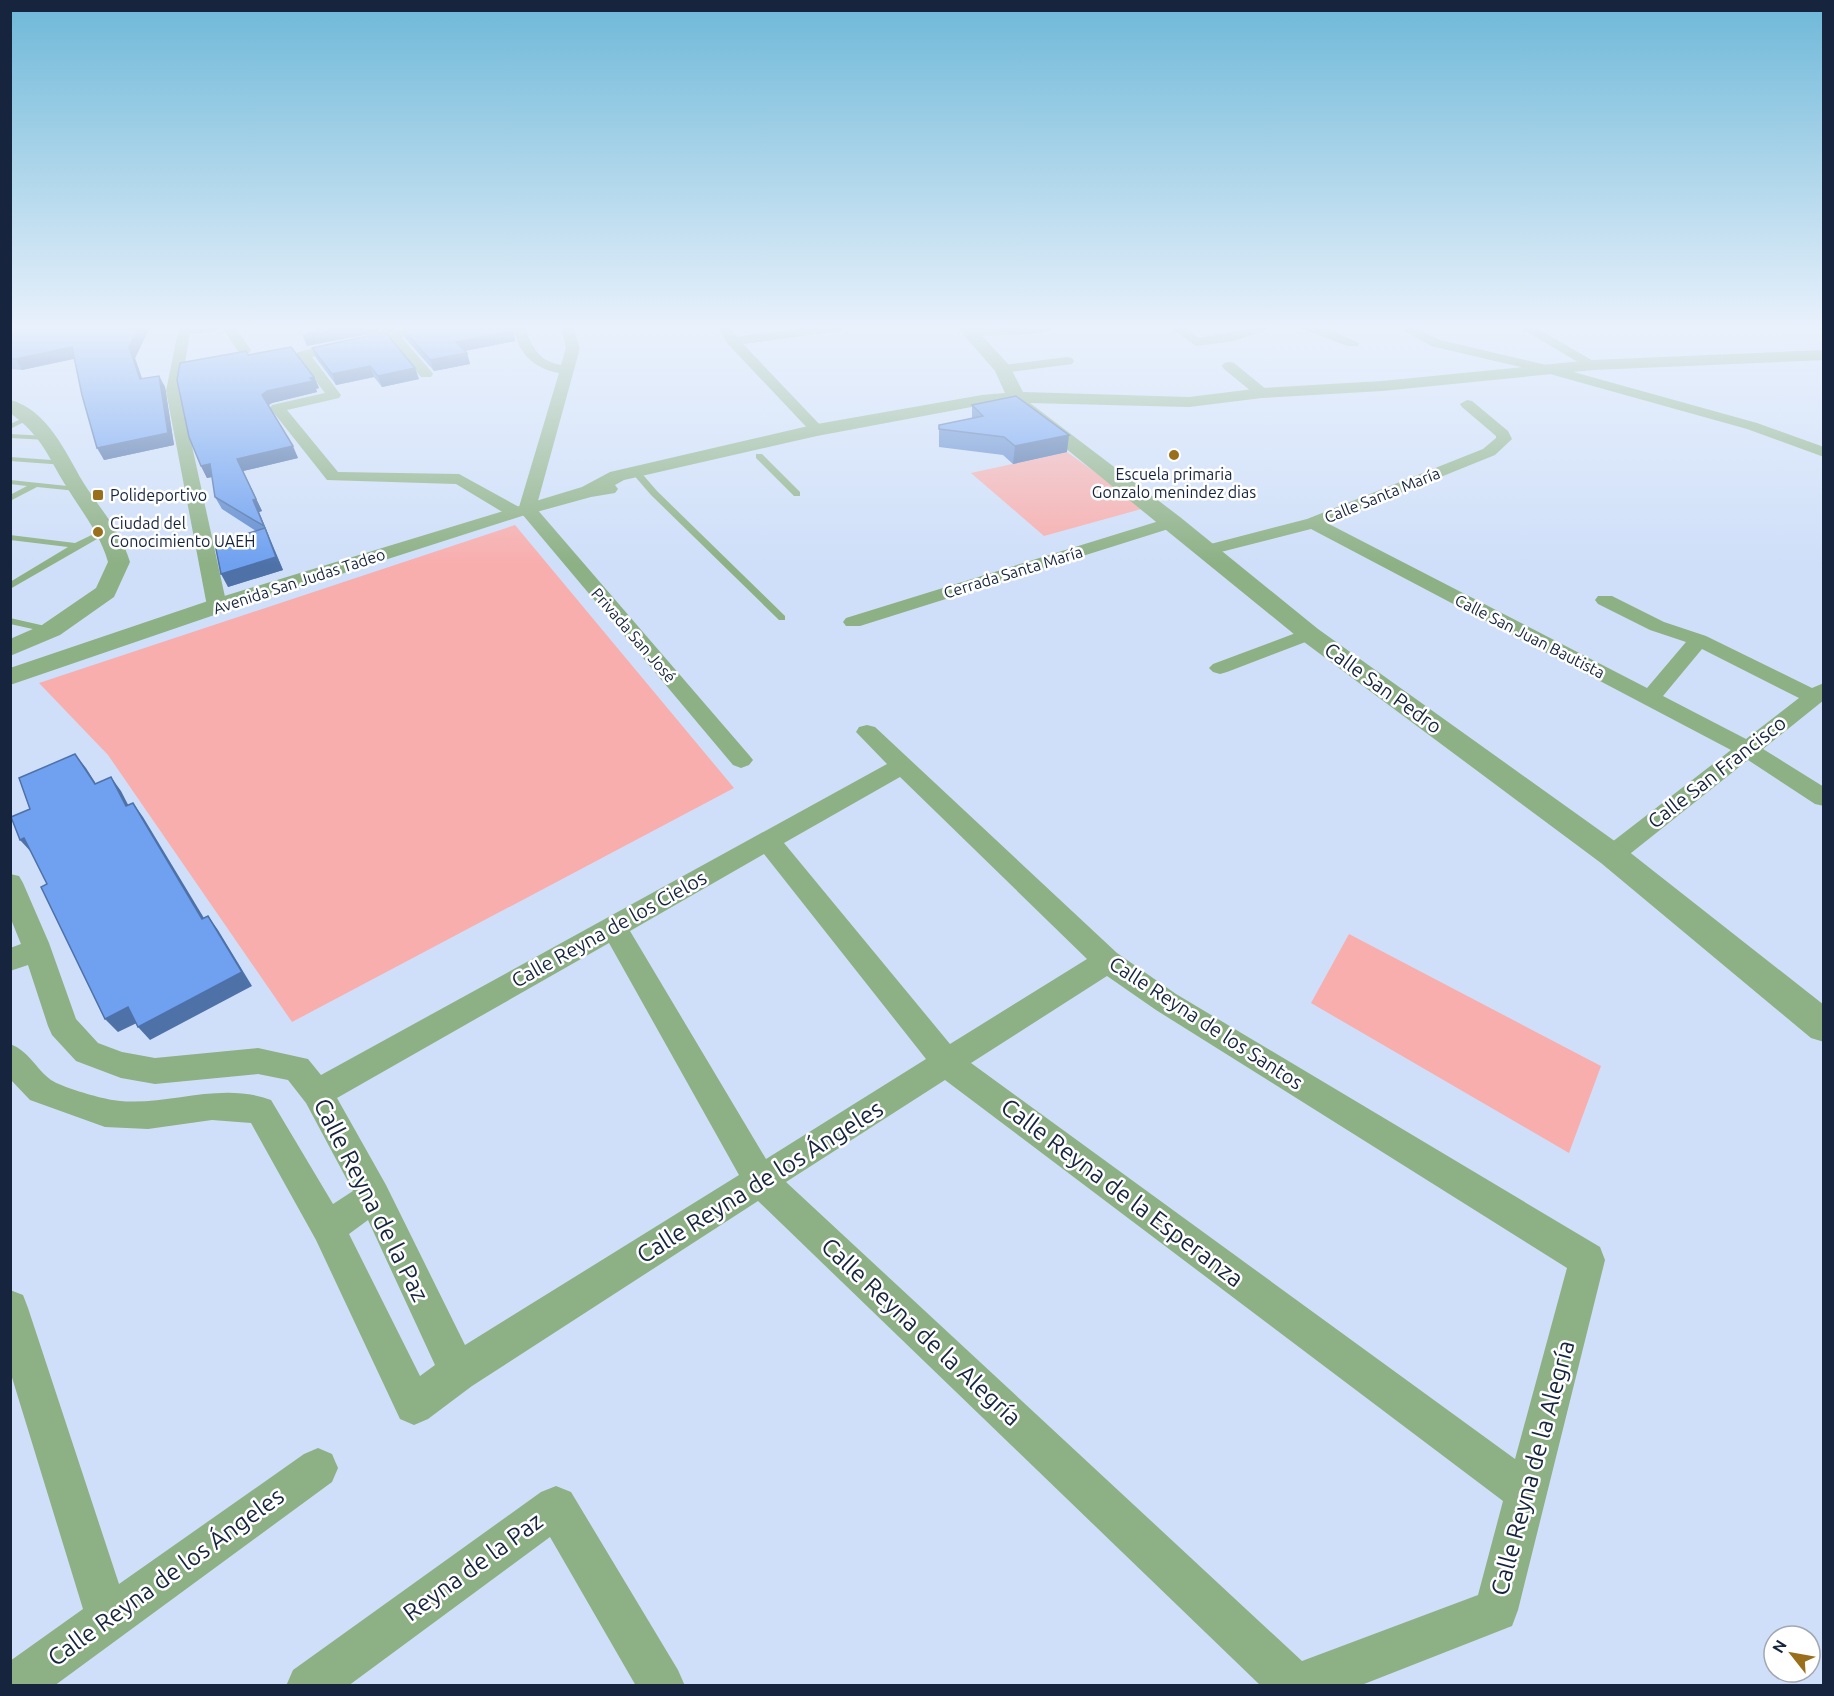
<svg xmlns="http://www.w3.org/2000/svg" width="1834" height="1696" viewBox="0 0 1834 1696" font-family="Ubuntu,sans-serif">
<rect width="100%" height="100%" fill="#cfdff9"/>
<path fill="#f8aead" d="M1067,452L1145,508L1044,536L971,473Z
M515,525L734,788L292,1022L108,755L39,683Z
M1349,934L1601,1066L1569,1153L1311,1003Z"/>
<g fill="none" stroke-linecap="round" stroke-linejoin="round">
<path fill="#8db084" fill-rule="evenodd" d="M30,415L33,417L32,418L10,429V424Z
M10,434L47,436L51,438L47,440L10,438Z
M756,454H762L800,492V496H794L756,458Z
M10,457L65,461L69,463L65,465L10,461Z
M632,469H638L657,491L785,616V620H779L651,495L632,473Z
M10,480L77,487L81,489L77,491L37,487L10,501V495L27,486L10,484Z
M104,529L111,531L10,589V582L68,547L10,540V535L75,543Z
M10,618L54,628L56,630L51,633L10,624Z"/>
<path fill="#8db084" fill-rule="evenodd" d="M179,327H221L215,331L190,334L180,391L227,606L224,610H210L207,606L166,391Z
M222,327H235L251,350L249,353H239Z
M379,327H392L395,331L412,327H437L435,330L401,337L431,371L433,374L431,377H421L389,340L312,357L341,395L339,398L287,410L338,472L459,474L519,507L559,373C532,368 519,353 513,327H525C531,347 540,362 561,365L566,348L561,327H573L580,348L536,508L749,755L753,760L749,765L741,768L733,765L522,514L515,517L509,516L456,484L327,480L270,408L272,405L325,393L296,355L298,352L384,333Z
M718,327H730L737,337L808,327H845L839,331L743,344L822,427L825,430L822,433H812L728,344Z
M1057,327C1044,337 989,335 970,336L964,332L970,328Z
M1170,327H1184L1199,338C1224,334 1249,327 1274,327L1234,341L1196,346Z
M1297,327L1329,329L1359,343L1358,346H1348Z
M1398,327H1414L1440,340L1559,368L1757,423L1824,447V457L1747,429L1550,374L1431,346Z
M1519,327H1535L1600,365L1598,368H1588Z
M1815,327H1824V332Z
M1067,357L1072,358L1074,361L1072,364L1003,373L996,369L1003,365Z
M1229,362L1234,363L1267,390L1269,393L1267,396H1257L1224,369L1222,366L1224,363Z
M1467,400L1472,401L1508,431L1512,439L1495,455L1327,523L1647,688L1686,642L1650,630L1598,604L1595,600L1598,596H1612L1664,622L1706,636L1812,688L1824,683V700L1763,749L1824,787V806L1815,804L1748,760L1621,861L1612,864L1603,861L1599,855L1603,849L1731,750L1311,529L1205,556L1199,555L1196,551L1199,547L1307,519L1483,449L1496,438V436L1462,407L1460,404ZM1702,649L1799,698L1746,739L1663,696Z
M1172,517L1178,518L1181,522L1178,526L860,626H846L843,622L846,618Z
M1309,628L1316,630L1319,634L1316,638L1227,672L1220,674L1213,672L1209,668L1213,664Z
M867,725L875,727L1117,953L1176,994L1600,1247L1605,1260L1518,1610L1512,1626L1359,1686H1261L758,1201L472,1386L428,1419L414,1425L400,1419L316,1240L251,1123L212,1120L148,1129L105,1127L30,1100L10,1079V1044C29,1051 36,1069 51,1080C62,1087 90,1095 103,1098C157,1112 215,1079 271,1100L333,1204L353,1191L306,1103L288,1080L258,1074L155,1084L121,1078L76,1061L52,1035L48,1026L28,965L10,971V948L21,944L10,917V874L19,876L23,883L49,943L76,1019L98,1043L122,1052L155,1058L258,1048L308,1059L321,1075L887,764L856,732L859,727ZM900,777L1087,959L950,1044L784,843ZM764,854L926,1059L766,1159L630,931ZM609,943L739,1175L465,1345L386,1185L337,1098ZM1107,976L1156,1010L1567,1268L1515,1459L971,1063ZM945,1080L1503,1501L1478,1595L1302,1661L786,1182ZM368,1220L435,1365L420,1376L349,1234Z
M10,1290L23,1295L28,1308L119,1584L304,1454L318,1448L332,1454L338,1468L332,1482L54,1686H10V1661L83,1609L10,1371Z
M556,1486L571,1492L678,1670L685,1686H636L550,1537L348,1686H286L293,1670L541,1492Z"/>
<path fill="#8db084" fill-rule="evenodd" d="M957,327H974L1009,365L1023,392L1189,397L1262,388L1382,381L1593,360L1824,350V360L1593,370L1382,391L1262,398L1189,407L1030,403L1180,517L1318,629L1623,847L1824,1005V1042L1811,1038L1601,863L1300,639L1010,403L982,405L817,436L624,480L615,485L618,489L615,493L591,497L522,516L226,611L10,685V668L208,601L582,487L610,472L817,424L982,395L1005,393L995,371Z
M10,400C47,409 66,453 83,482C100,509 121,531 130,562L114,597L60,635L10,656V639L42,625L96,588L108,562C100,533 81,511 66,486C47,455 42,436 10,413Z"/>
</g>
<path fill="#5f8ace" d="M10,327H150L135,358L142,379L159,376L165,387L174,445L104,460L74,359L22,370L10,369Z
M405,327H513L515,341L465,351L467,353L470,364L434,371L405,338L402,328Z
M312,348L419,379L382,387L374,377L336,385L316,358Z
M248,355L314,377L319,388L316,389L317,392L272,403L269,405L298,458L243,471L262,511L259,512L283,570L228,587L256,531L222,509L215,497L212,477L207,478L201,466Z
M972,405L1067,452L1013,464L1003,455L939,447V425L972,419Z"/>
<path fill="#4e71a8" d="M139,327H150L135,358L146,390L140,379L129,347Z
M345,327H378L380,332L307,346L303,336Z
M513,327L515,341L459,352L456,342Z
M72,347L77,358L22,370L16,359Z
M467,353L470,364L434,371L430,360Z
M370,366L374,377L336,385L332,374Z
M415,368L419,379L382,387L378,376Z
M159,376L165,387L174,445L104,460L97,448Z
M314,377L319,388L316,389L317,392L272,403L267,406L262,395L267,391Z
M1069,435L1067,452L1013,464L1015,446Z
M293,446L298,458L243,471L262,511L259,512L270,539L264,526L237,459Z
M210,464L217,476L207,478L201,466Z
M265,528L283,570L228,587L221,574Z
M75,754L86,768L105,798L95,784Z
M111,777L121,791L136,820L126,806Z
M133,803L143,817L213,933L202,919Z
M24,838L33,854L20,840Z
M208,916L218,930L252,986L150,1040L138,1027Z
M128,1007L141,1021L118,1032L105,1019Z"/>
<path fill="#6fa1f0" stroke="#4e71a8" stroke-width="1.5" d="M10,327H139L129,347L140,379L159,376L168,433L97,448L82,395L72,347L16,359H10Z
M321,327H345L303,336Z
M405,327H512V331L456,342L467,353L430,360L402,328Z
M385,332L415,368L378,376L370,366L332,374L312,348Z
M291,347L314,377L310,378L313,381L267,391L262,395L293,446L237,459L256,499L253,500L264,526L215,497L210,464L201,466L189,437L177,380L180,363L246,351L248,355Z
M1016,396L1069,435L1015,446L1004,437L939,429V425L983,416L972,405Z
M265,528L276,557L221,574L215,544Z
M75,754L95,784L111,777L126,806L133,803L202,919L208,916L242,972L138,1027L128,1007L105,1019L41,887L47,884L24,838L20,840L11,817L30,809L19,778Z"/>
<linearGradient id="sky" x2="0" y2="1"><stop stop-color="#6db8d8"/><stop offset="0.58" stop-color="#e9f1fc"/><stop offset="1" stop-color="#e9f1fc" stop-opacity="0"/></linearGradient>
<rect width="1834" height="565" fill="url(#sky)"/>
<g fill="#996f1c" stroke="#fff" stroke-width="2">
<circle cx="1174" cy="455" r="6"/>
<rect x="92" y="489" width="12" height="12" rx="3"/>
<circle cx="98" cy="532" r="6"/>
</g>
<g text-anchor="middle" stroke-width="5" stroke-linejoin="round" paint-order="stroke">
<g font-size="16" fill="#16253d" stroke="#fff" text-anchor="start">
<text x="1174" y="480" text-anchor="middle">Escuela primaria<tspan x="1174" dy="18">Gonzalo menindez dias</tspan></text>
<text x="110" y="501">Polideportivo</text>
<text x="110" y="529">Ciudad del<tspan x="110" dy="18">Conocimiento UAEH</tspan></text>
</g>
<g font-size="16" fill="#16253d" stroke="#fff">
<text transform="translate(1382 495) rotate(-22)" y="6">Calle Santa María</text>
<text transform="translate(1013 572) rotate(-17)" y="6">Cerrada Santa María</text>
<text transform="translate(299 581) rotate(-18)" y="6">Avenida San Judas Tadeo</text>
<text transform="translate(634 635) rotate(49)" y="6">Privada San José</text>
<text transform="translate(1530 636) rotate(27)" y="6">Calle San Juan Bautista</text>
</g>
<g font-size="20" fill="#16253d" stroke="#fff">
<text transform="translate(1383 688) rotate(36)" y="7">Calle San Pedro</text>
<text transform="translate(1717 772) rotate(-38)" y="7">Calle San Francisco</text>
<text transform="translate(609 929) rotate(-29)" y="7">Calle Reyna de los Cielos</text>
<text transform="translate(1206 1023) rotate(33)" y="7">Calle Reyna de los Santos</text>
</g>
<g font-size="24" fill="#16253d" stroke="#fff">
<text transform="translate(760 1182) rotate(-32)" y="8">Calle Reyna de los Ángeles</text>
<text transform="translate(1122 1193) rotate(37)" y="8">Calle Reyna de la Esperanza</text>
<text transform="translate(371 1200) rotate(63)" y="8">Calle Reyna de la Paz</text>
<text transform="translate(921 1332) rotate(43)" y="8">Calle Reyna de la Alegría</text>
<text transform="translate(1533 1468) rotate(-75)" y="8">Calle Reyna de la Alegría</text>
<text transform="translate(473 1567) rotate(-36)" y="8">Reyna de la Paz</text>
<text transform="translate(166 1577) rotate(-36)" y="8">Calle Reyna de los Ángeles</text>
</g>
</g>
<rect width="1834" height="1696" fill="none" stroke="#16253d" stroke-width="24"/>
<g transform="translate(1792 1654) rotate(301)"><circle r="28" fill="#ffffff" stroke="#a2a8b1" stroke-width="1.5"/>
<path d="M0-4.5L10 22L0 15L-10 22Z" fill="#996f1c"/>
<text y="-9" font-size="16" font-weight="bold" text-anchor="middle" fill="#16253d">N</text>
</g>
</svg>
